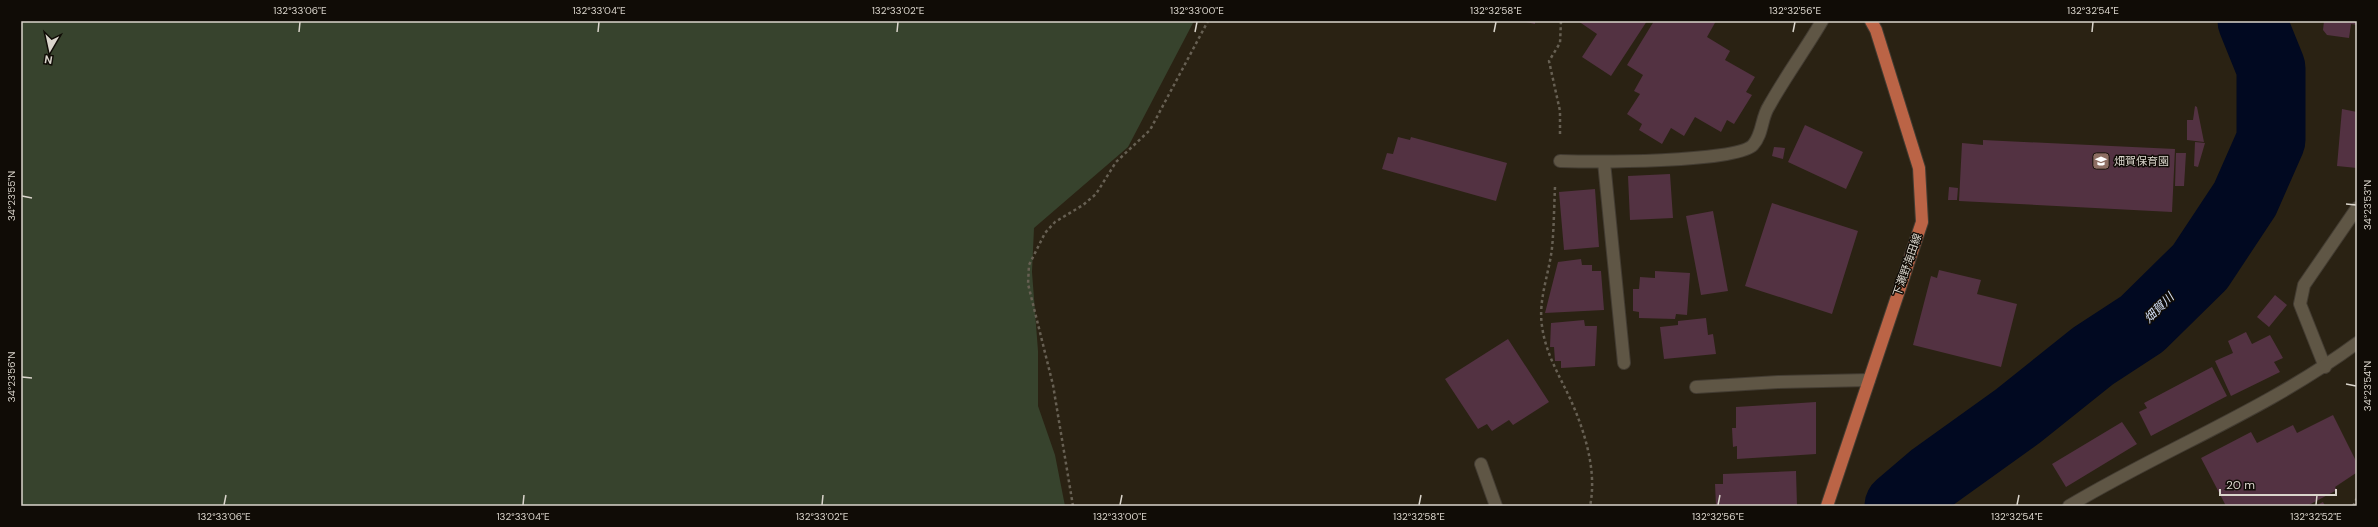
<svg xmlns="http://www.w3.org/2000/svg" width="2378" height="527" viewBox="0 0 2378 527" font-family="'DM Sans','Noto Sans JP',sans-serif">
<rect width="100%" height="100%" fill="#2a2213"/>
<path fill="#37432d" d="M21,21H1194L1128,147L1034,228L1032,272L1038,351V406L1055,455L1065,506H21Z"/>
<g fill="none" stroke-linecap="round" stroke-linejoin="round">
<path stroke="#010921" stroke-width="69" d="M1899,506L1933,477L2018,416L2093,356L2142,324L2200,267L2245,199L2271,140V68L2252,21"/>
</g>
<path fill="#533242" d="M1522,21H1535V24Z
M1578,21H1647L1611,76L1582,57L1597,34Z
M1654,21H1716L1707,37L1730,51L1725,60L1755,77L1746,92L1752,95L1734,124L1727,120L1721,132L1695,117L1684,136L1671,128L1662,144L1639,130L1642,124L1627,114L1640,94L1634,91L1643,75L1627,65Z
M2324,21H2357V25L2351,24L2349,38L2327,35L2323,30Z
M2195,106L2197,107L2204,142L2187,140V120H2193Z
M2342,109L2357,112V168L2337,166Z
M1805,125L1863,152L1846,189L1788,162Z
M1398,137L1410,140L1411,137L1507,163L1496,201L1382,169L1387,153L1393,154Z
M1983,140L2175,149L2172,212L1959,201L1962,143L1983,145Z
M2195,142L2205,143L2198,167L2194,166Z
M1774,147L1785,148L1783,159L1772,156Z
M2176,153H2186L2184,186H2175Z
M1670,174L1673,218L1630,220L1628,176Z
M1949,187L1958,188L1957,200H1948Z
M1595,189L1599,247L1564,250L1559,192Z
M1772,203L1858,231L1832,314L1745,286Z
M1713,211L1728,291L1701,295L1686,216Z
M1581,259L1582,265H1592V271H1601L1604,310L1545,313L1558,262Z
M1939,270L1981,280L1977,294L2017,304L2001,367L1913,345L1931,276L1937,278Z
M1655,271L1690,273L1687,315L1676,314L1675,319L1639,318V312L1633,311V289H1639L1640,277L1655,278Z
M2275,295L2287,305L2269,327L2257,317Z
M1706,318L1708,335L1713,334L1716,354L1664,359L1660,327L1678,325V321Z
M1584,320L1585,326H1597L1595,366L1561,368V361H1555L1554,347H1550L1551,323Z
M2246,332L2252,344L2270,335L2283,358L2274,362L2280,372L2231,396L2215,361L2233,353L2228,341Z
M1508,339L1549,402L1513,425L1509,420L1492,431L1487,424L1478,429L1445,379Z
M2212,367L2227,396L2151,436L2139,412L2147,408L2144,403Z
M1816,402V454L1737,459V446L1733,447L1732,428H1736V407Z
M2333,415L2357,463L2356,473L2335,487L2337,490L2307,506H2226L2201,458L2251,432L2257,443L2293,425L2297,433Z
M2122,422L2137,444L2066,487L2052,464Z
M1796,471L1797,506H1716L1715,484H1723V474Z
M2323,502L2325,506H2315Z"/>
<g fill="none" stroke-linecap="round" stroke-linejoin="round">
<defs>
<path id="lane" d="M1560,161C1590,162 1736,163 1753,145C1763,134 1761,118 1769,106C1785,77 1805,50 1822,21
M1604,162L1624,363
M2325,367L2300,304L2304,285L2357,208
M1696,387L1778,382L1869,380
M1481,464L1496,506"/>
<path id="street" d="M2069,506C2164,449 2268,409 2357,343"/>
<path id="primary" d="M1827,506L1922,222L1919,168L1876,30L1871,21"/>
</defs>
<use href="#lane" stroke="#433c32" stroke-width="14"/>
<use href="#street" stroke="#433c32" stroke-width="14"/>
<use href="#primary" stroke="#433c32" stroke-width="14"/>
<path stroke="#676053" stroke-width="2.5" stroke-dasharray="3 3" stroke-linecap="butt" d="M1560,134V111L1549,61L1560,43L1561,21
M1555,187C1554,207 1554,228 1552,248C1549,274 1538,300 1542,326C1545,349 1555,368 1565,388C1582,422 1598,468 1590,506
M1073,506L1053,385L1028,284L1029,265L1045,233L1055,222L1083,205L1096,194L1116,162L1150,130L1208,21
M2353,506L2357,498"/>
<use href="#lane" stroke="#5f5645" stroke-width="12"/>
<use href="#street" stroke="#5f5645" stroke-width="12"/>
<use href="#primary" stroke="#bb6446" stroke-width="12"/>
</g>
<path fill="none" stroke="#dad5cc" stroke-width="1.5" d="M299,32L300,22M598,32L599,22M897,32L898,22M1195,32L1197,22M1494,32L1496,22M1793,32L1795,22M2092,32L2093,22M22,196L32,198M2346,204L2356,205M22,377L32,378M2346,384L2356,386M224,505L226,495M523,505L524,495M822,505L823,495M1120,505L1122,495M1419,505L1421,495M1718,505L1720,495M2017,505L2019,495M2316,505L2317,495"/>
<defs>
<symbol id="school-square" viewBox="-11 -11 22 22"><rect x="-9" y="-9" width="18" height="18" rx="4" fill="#8d6e63" stroke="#100c06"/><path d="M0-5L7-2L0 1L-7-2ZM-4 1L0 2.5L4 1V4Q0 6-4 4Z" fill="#fff"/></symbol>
</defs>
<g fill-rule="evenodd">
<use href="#school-square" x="2091" y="151" width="20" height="20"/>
</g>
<g text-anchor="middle" stroke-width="3" stroke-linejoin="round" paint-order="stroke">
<g font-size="11" fill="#dad5cc" stroke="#100c06" text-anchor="start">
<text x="2114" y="165">畑賀保育園</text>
</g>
<g font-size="11" fill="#dad5cc" stroke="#100c06">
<text transform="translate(1907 265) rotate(-71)" y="4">下瀬野海田線</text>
</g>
<g font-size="12" font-style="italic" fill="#d5e1f8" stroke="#100c06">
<text transform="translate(2159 308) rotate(-45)" y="4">畑賀川</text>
</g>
</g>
<rect width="2378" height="527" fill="none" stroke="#100c06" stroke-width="44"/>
<g transform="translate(50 50) rotate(189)" stroke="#100c06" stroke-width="3" paint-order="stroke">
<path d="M0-3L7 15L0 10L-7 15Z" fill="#dad5cc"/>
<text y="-6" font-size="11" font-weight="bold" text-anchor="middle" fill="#dad5cc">N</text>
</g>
<path d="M2220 489v6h116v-6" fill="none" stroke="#dad5cc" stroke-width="2"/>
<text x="2226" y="489" font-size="12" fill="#dad5cc" stroke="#100c06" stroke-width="3" paint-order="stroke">20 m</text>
<rect x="22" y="22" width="2334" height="483" fill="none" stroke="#dad5cc" stroke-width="1.5"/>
<g font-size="10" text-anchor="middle" fill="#dad5cc">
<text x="300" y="14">132°33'06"E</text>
<text x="599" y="14">132°33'04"E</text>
<text x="898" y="14">132°33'02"E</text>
<text x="1197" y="14">132°33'00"E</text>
<text x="1496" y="14">132°32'58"E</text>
<text x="1795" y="14">132°32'56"E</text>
<text x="2093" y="14">132°32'54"E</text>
<text transform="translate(11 196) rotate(-90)" y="4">34°23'55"N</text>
<text transform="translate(2367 205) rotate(-90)" y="4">34°23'53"N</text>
<text transform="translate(11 377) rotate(-90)" y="4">34°23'56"N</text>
<text transform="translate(2367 386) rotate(-90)" y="4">34°23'54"N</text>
<text x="224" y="520">132°33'06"E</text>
<text x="523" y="520">132°33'04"E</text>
<text x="822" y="520">132°33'02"E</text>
<text x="1120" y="520">132°33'00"E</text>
<text x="1419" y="520">132°32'58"E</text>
<text x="1718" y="520">132°32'56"E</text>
<text x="2017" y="520">132°32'54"E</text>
<text x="2316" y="520">132°32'52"E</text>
</g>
</svg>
